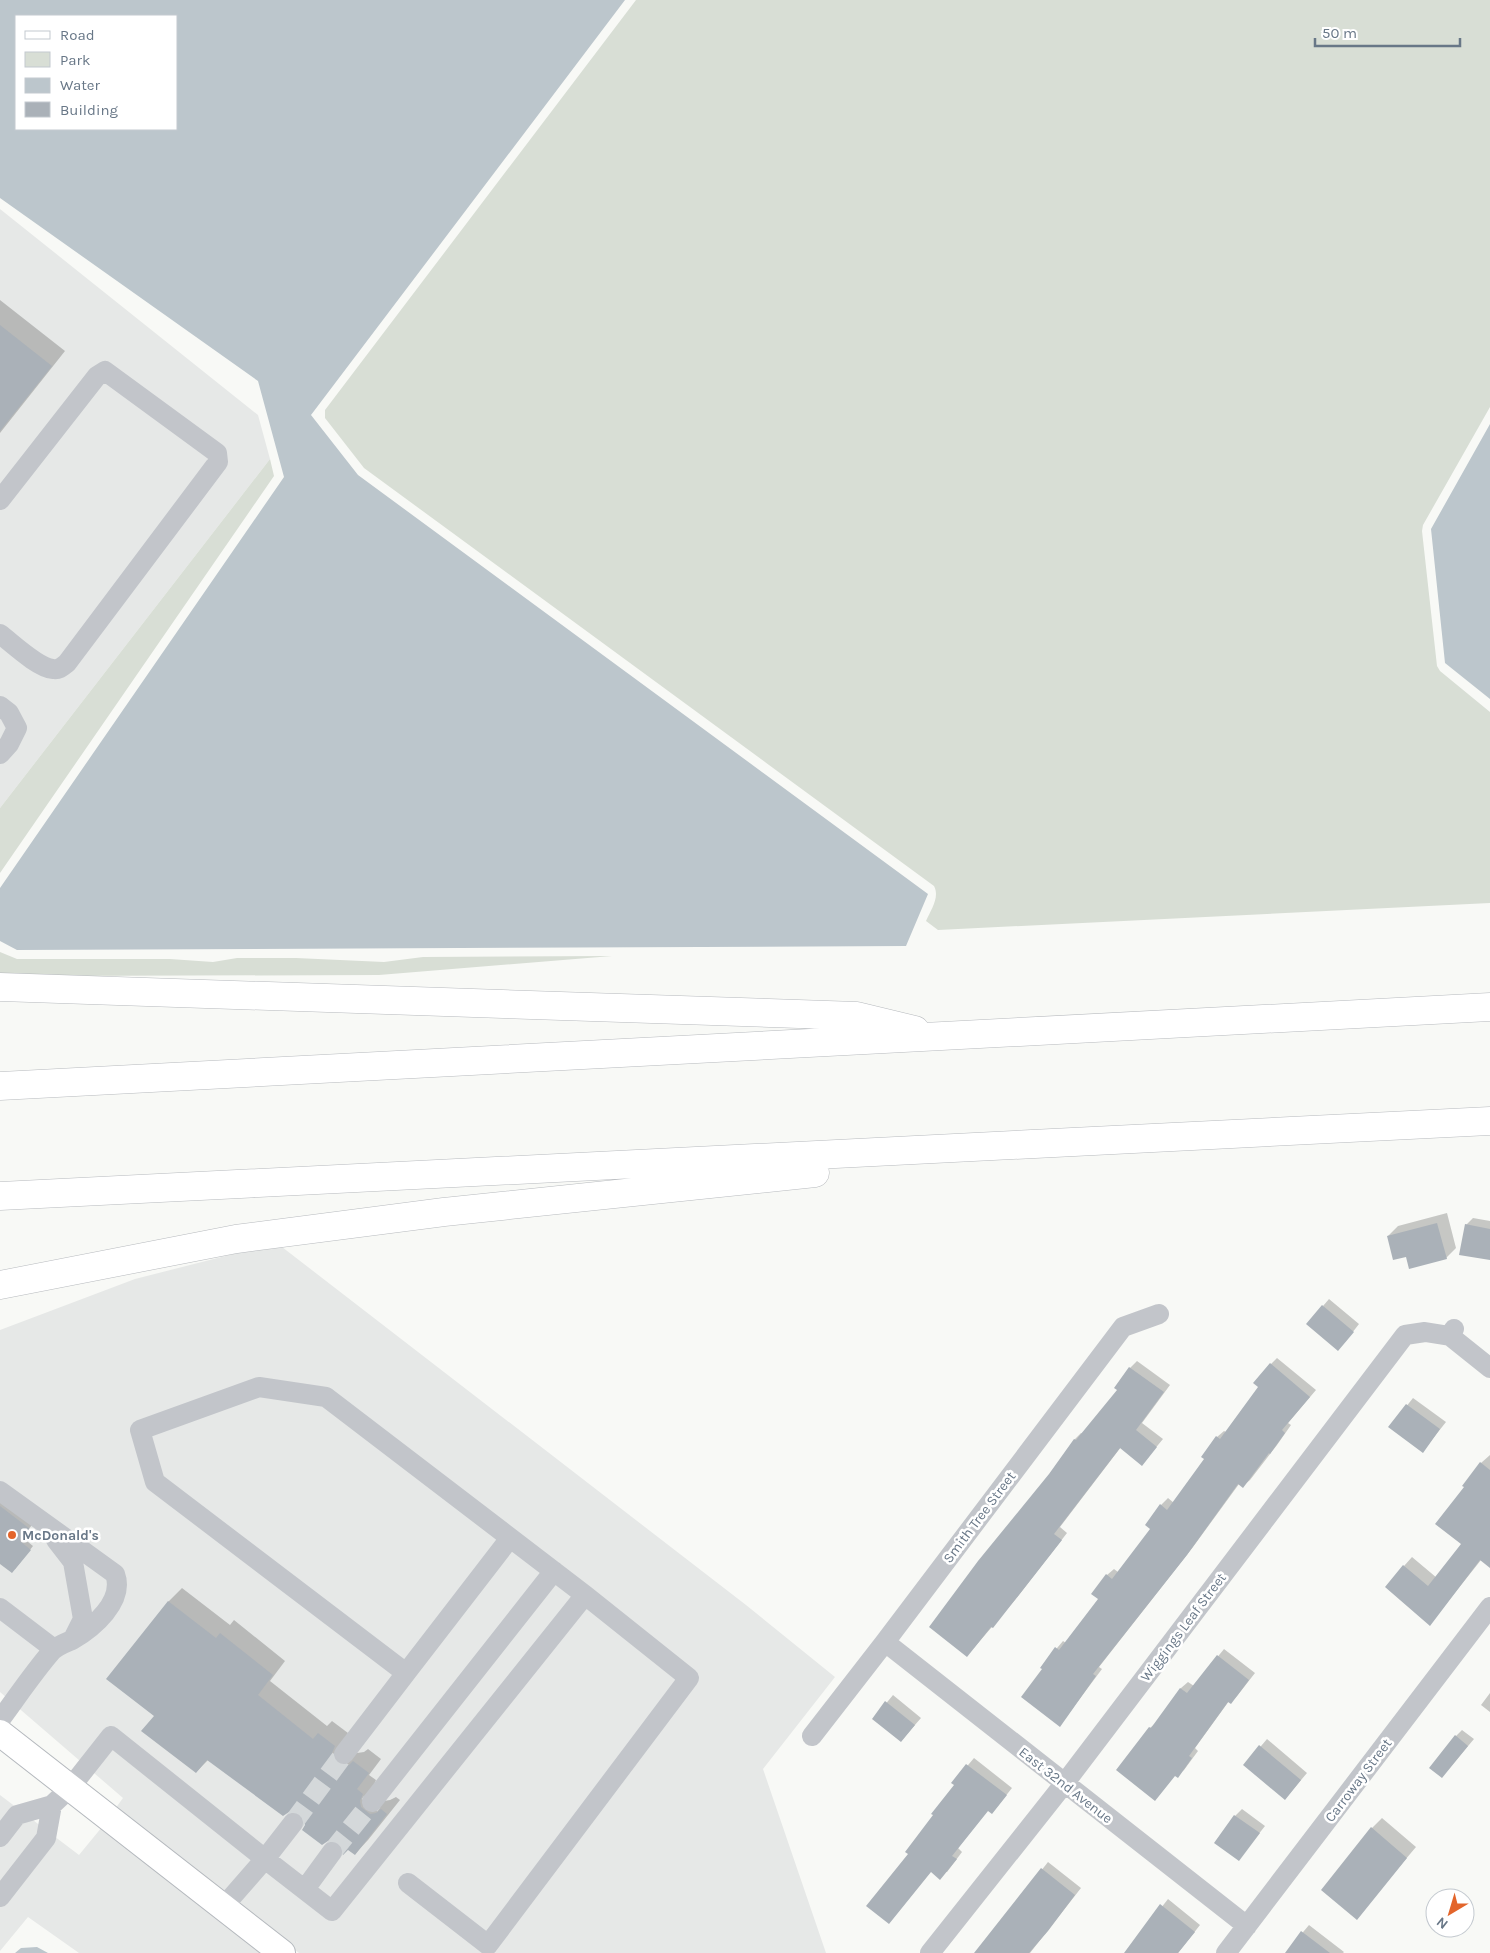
<svg xmlns="http://www.w3.org/2000/svg" width="1490" height="1953" viewBox="0 0 1490 1953" font-family="Karla,sans-serif">
<rect width="100%" height="100%" fill="#f8f9f6"/>
<path fill="#e6e8e7" d="M0,209L258,415L270,459L0,808Z
M282,1247L746,1605L835,1677L763,1769L826,1953H299L115,1809L123,1798L0,1692V1330L135,1279L253,1249Z
M0,1795L79,1855L102,1827L263,1953H79L28,1917L0,1951Z"/>
<path fill="#d8ded5" d="M636,0H1490V407L1423,525L1422,531L1437,666L1440,671L1490,712V903L938,930L926,921C931,910 940,897 934,886L364,468L325,418V410Z
M270,459L274,476L0,873V808Z
M0,952L17,959H170L213,962L237,958H296L384,962L423,957L612,956L379,975L46,976L0,975Z"/>
<path fill="#bcc6cc" fill-rule="evenodd" d="M0,0H625L311,415L358,475L928,894L906,946L17,950L0,941V888L284,477L258,381L0,198ZM16,16H176V129H16Z
M1490,424V699L1445,663L1431,529Z
M37,1947L48,1953H15L21,1948Z"/>
<path fill="#0003" d="M0,300L65,351L0,433Z
M1447,1213L1456,1248L1446,1258L1407,1255L1388,1236L1398,1226Z
M1473,1218L1490,1221V1259L1466,1225Z
M1329,1299L1359,1324L1345,1342L1323,1306Z
M1277,1358L1316,1390L1288,1423L1291,1425L1277,1445L1250,1480L1243,1486L1239,1484L1193,1547L1099,1667L1102,1669L1060,1725L1043,1669L1041,1667L1063,1641L1066,1643L1100,1599L1107,1575L1114,1569L1118,1572L1152,1528L1161,1505L1168,1498L1174,1503L1205,1459L1217,1437L1224,1431L1226,1432L1259,1387L1271,1364Z
M1137,1361L1170,1385L1142,1423L1163,1439L1148,1457L1121,1447L1060,1527L1067,1533L1015,1600L973,1649L1050,1474L1075,1439L1081,1433L1083,1434L1118,1390L1130,1368Z
M1413,1398L1446,1422L1423,1451L1390,1427Z
M1490,1455V1559L1481,1560L1430,1624L1404,1566L1412,1557L1437,1578L1462,1544L1466,1487L1481,1463Z
M0,1500L32,1525L22,1537L33,1546L15,1569L0,1562Z
M182,1588L230,1625L234,1620L285,1661L270,1681L327,1726L332,1721L348,1733L345,1739L357,1753L364,1752L368,1749L381,1759L369,1775L376,1780L373,1787L384,1801L390,1800L396,1797L400,1800L368,1840L355,1854L334,1839L306,1825L305,1819L301,1812L208,1760L196,1772L155,1716L108,1679L169,1601Z
M1224,1649L1255,1673L1237,1696L1231,1702L1229,1701L1195,1748L1198,1751L1184,1770L1177,1776L1118,1770L1150,1728L1158,1721L1181,1688L1188,1682L1194,1686Z
M1490,1693V1712L1481,1705Z
M893,1695L921,1718L901,1741L874,1718Z
M1462,1730L1474,1739L1442,1777L1456,1736Z
M1267,1739L1307,1773L1285,1799L1245,1765Z
M974,1758L1012,1788L992,1813L988,1810L958,1848L962,1852L947,1872L931,1871L889,1923L909,1854L956,1785L953,1783Z
M1242,1809L1265,1826L1239,1859L1235,1816Z
M1382,1818L1416,1847L1356,1918L1372,1828Z
M1048,1862L1081,1888L1030,1953H976Z
M1168,1899L1200,1925L1178,1953H1126Z
M1309,1925L1344,1952L1343,1953H1292L1288,1950Z"/>
<path fill="#aab1b8" d="M0,325L52,366L0,431Z
M1437,1223L1447,1259L1409,1269L1406,1257L1393,1260L1387,1236Z
M1465,1224L1490,1229V1260L1459,1255Z
M1322,1305L1354,1332L1338,1351L1306,1324Z
M1270,1363L1310,1397L1282,1430L1285,1433L1270,1454L1269,1453L1243,1488L1238,1484L1187,1555L1093,1674L1096,1676L1060,1727L1021,1697L1042,1669L1040,1668L1055,1647L1059,1650L1098,1599L1091,1594L1106,1574L1112,1579L1150,1529L1145,1525L1160,1504L1167,1510L1204,1459L1201,1457L1216,1436L1220,1439L1258,1387L1253,1383Z
M1129,1367L1164,1392L1136,1430L1157,1447L1142,1466L1120,1448L1054,1534L1062,1540L993,1628L991,1627L967,1657L929,1627L978,1561L1049,1474L1074,1439L1076,1440L1117,1390L1114,1388Z
M1406,1404L1440,1429L1423,1453L1388,1427Z
M1480,1462L1490,1470V1568L1480,1560L1430,1626L1385,1587L1403,1565L1428,1586L1461,1544L1435,1524L1464,1487L1462,1486Z
M0,1506L30,1529L20,1541L31,1550L12,1573L0,1564Z
M168,1601L216,1638L220,1633L273,1675L258,1695L313,1739L318,1733L335,1746L332,1753L336,1763L343,1766L349,1765L353,1761L369,1773L357,1789L363,1794L360,1801L361,1807L370,1814L376,1813L381,1809L387,1814L355,1855L348,1850L343,1855V1847L334,1840L328,1841L322,1845L302,1830L305,1825L304,1819L300,1813L289,1812L283,1816L207,1760L196,1773L141,1731L154,1716L106,1679Z
M1217,1655L1249,1680L1231,1704L1228,1702L1189,1756L1192,1758L1178,1778L1175,1776L1155,1801L1116,1770L1149,1727L1151,1728L1180,1688L1187,1693Z
M885,1701L915,1725L901,1742L872,1719Z
M1455,1735L1468,1746L1442,1778L1429,1768Z
M1259,1745L1301,1780L1285,1800L1243,1765Z
M966,1764L1007,1795L992,1814L988,1811L952,1856L957,1859L940,1880L931,1872L889,1924L866,1906L908,1854L905,1852L933,1815L931,1814L954,1785L951,1783Z
M1234,1815L1260,1833L1239,1861L1214,1843Z
M1371,1827L1407,1858L1357,1920L1321,1890Z
M1041,1868L1075,1895L1048,1931L1029,1953H974Z
M1160,1904L1195,1932L1178,1953H1124Z
M1301,1931L1330,1953H1285Z"/>
<g fill="none" stroke-linecap="round" stroke-linejoin="round">
<path stroke="#d4d8da" stroke-width="20" stroke-dasharray="20 10" stroke-linecap="butt" d="M293,1823L344,1754
M332,1852L372,1802"/>
<defs>
<path id="major" d="M0,1733L282,1953"/>
<path id="highway" d="M0,987L857,1016L915,1030
M0,1086L1490,1007
M0,1196L1490,1121
M0,1285L236,1239L444,1212L815,1173"/>
</defs>
<use href="#major" stroke="#b5b9be" stroke-width="28"/>
<use href="#highway" stroke="#b7babe" stroke-width="29"/>
<path stroke="#c2c5ca" stroke-width="20" d="M0,500L97,376L105,371L217,453L218,462L67,663C62,667 59,670 53,669C38,668 12,643 0,634
M0,706L9,713L17,728L9,744L0,754
M1454,1329L1450,1336L1490,1368
M0,1491L115,1574C125,1601 93,1628 72,1640C65,1643 57,1646 52,1651C33,1673 17,1697 0,1720
M56,1540L73,1562L83,1619L73,1639
M0,1608L54,1649
M885,1642L1247,1926
M812,1736L885,1642L1123,1327L1159,1314
M344,1754L406,1673
M372,1802L554,1571
M293,1823L265,1859L332,1911L585,1595
M0,1837L17,1815L52,1805L70,1788L111,1736L265,1859L223,1907
M408,1883L488,1945L689,1678L585,1595L326,1397L259,1387L140,1430L155,1482L406,1673L510,1538
M305,1889L332,1852
M0,1897L46,1838L52,1805
M930,1953L1064,1784L1405,1335L1425,1332L1450,1336
M1226,1953L1490,1607"/>
<use href="#major" stroke="#fff" stroke-width="26"/>
<use href="#highway" stroke="#fff" stroke-width="28"/>
</g>
<circle fill="#e3652b" stroke="#fff" stroke-width="2" cx="12" cy="1535" r="5"/>
<g text-anchor="middle" stroke-width="5" stroke-linejoin="round" paint-order="stroke">
<g font-size="14" fill="#687787" stroke="#fff">
<text transform="translate(979 1517) rotate(-53)" y="5">Smith Tree Street</text>
<text transform="translate(1183 1627) rotate(-53)" y="5">Wiggings Leaf Street</text>
<text transform="translate(1358 1780) rotate(-53)" y="5">Carroway Street</text>
<text transform="translate(1066 1785) rotate(38)" y="5">East 32nd Avenue</text>
</g>
<g font-size="14" font-weight="bold" fill="#687787" stroke="#fff" text-anchor="start">
<text x="22" y="1540">McDonald's</text>
</g>
</g>
<rect x="15" y="15" width="162" height="115" fill="#ffffff" stroke="#c3c9cf"/>
<rect x="25" y="31" width="25" height="8" fill="#ffffff" stroke="#c3c9cf"/>
<text x="60" y="40" font-size="15" fill="#687787">Road</text>
<rect x="25" y="52" width="25" height="15" fill="#d8ded5" stroke="#c3c9cf"/>
<text x="60" y="65" font-size="15" fill="#687787">Park</text>
<rect x="25" y="78" width="25" height="15" fill="#bcc6cc" stroke="#c3c9cf"/>
<text x="60" y="90" font-size="15" fill="#687787">Water</text>
<rect x="25" y="102" width="25" height="15" fill="#aab1b8" stroke="#c3c9cf"/>
<text x="60" y="115" font-size="15" fill="#687787">Building</text>
<g transform="translate(1450 1913) rotate(218)"><circle r="24" fill="#ffffff" stroke="#c3c9cf"/>
<path d="M0-4L9 19L0 12L-9 19Z" fill="#e3652b"/>
<text y="-8" font-size="14" font-weight="bold" text-anchor="middle" fill="#687787">N</text>
</g>
<path d="M1315 38v8h145v-8" fill="none" stroke="#687787" stroke-width="2.5"/>
<text x="1322" y="38" font-size="15" fill="#687787" stroke="#ffffff" stroke-width="4" paint-order="stroke">50 m</text>
</svg>
